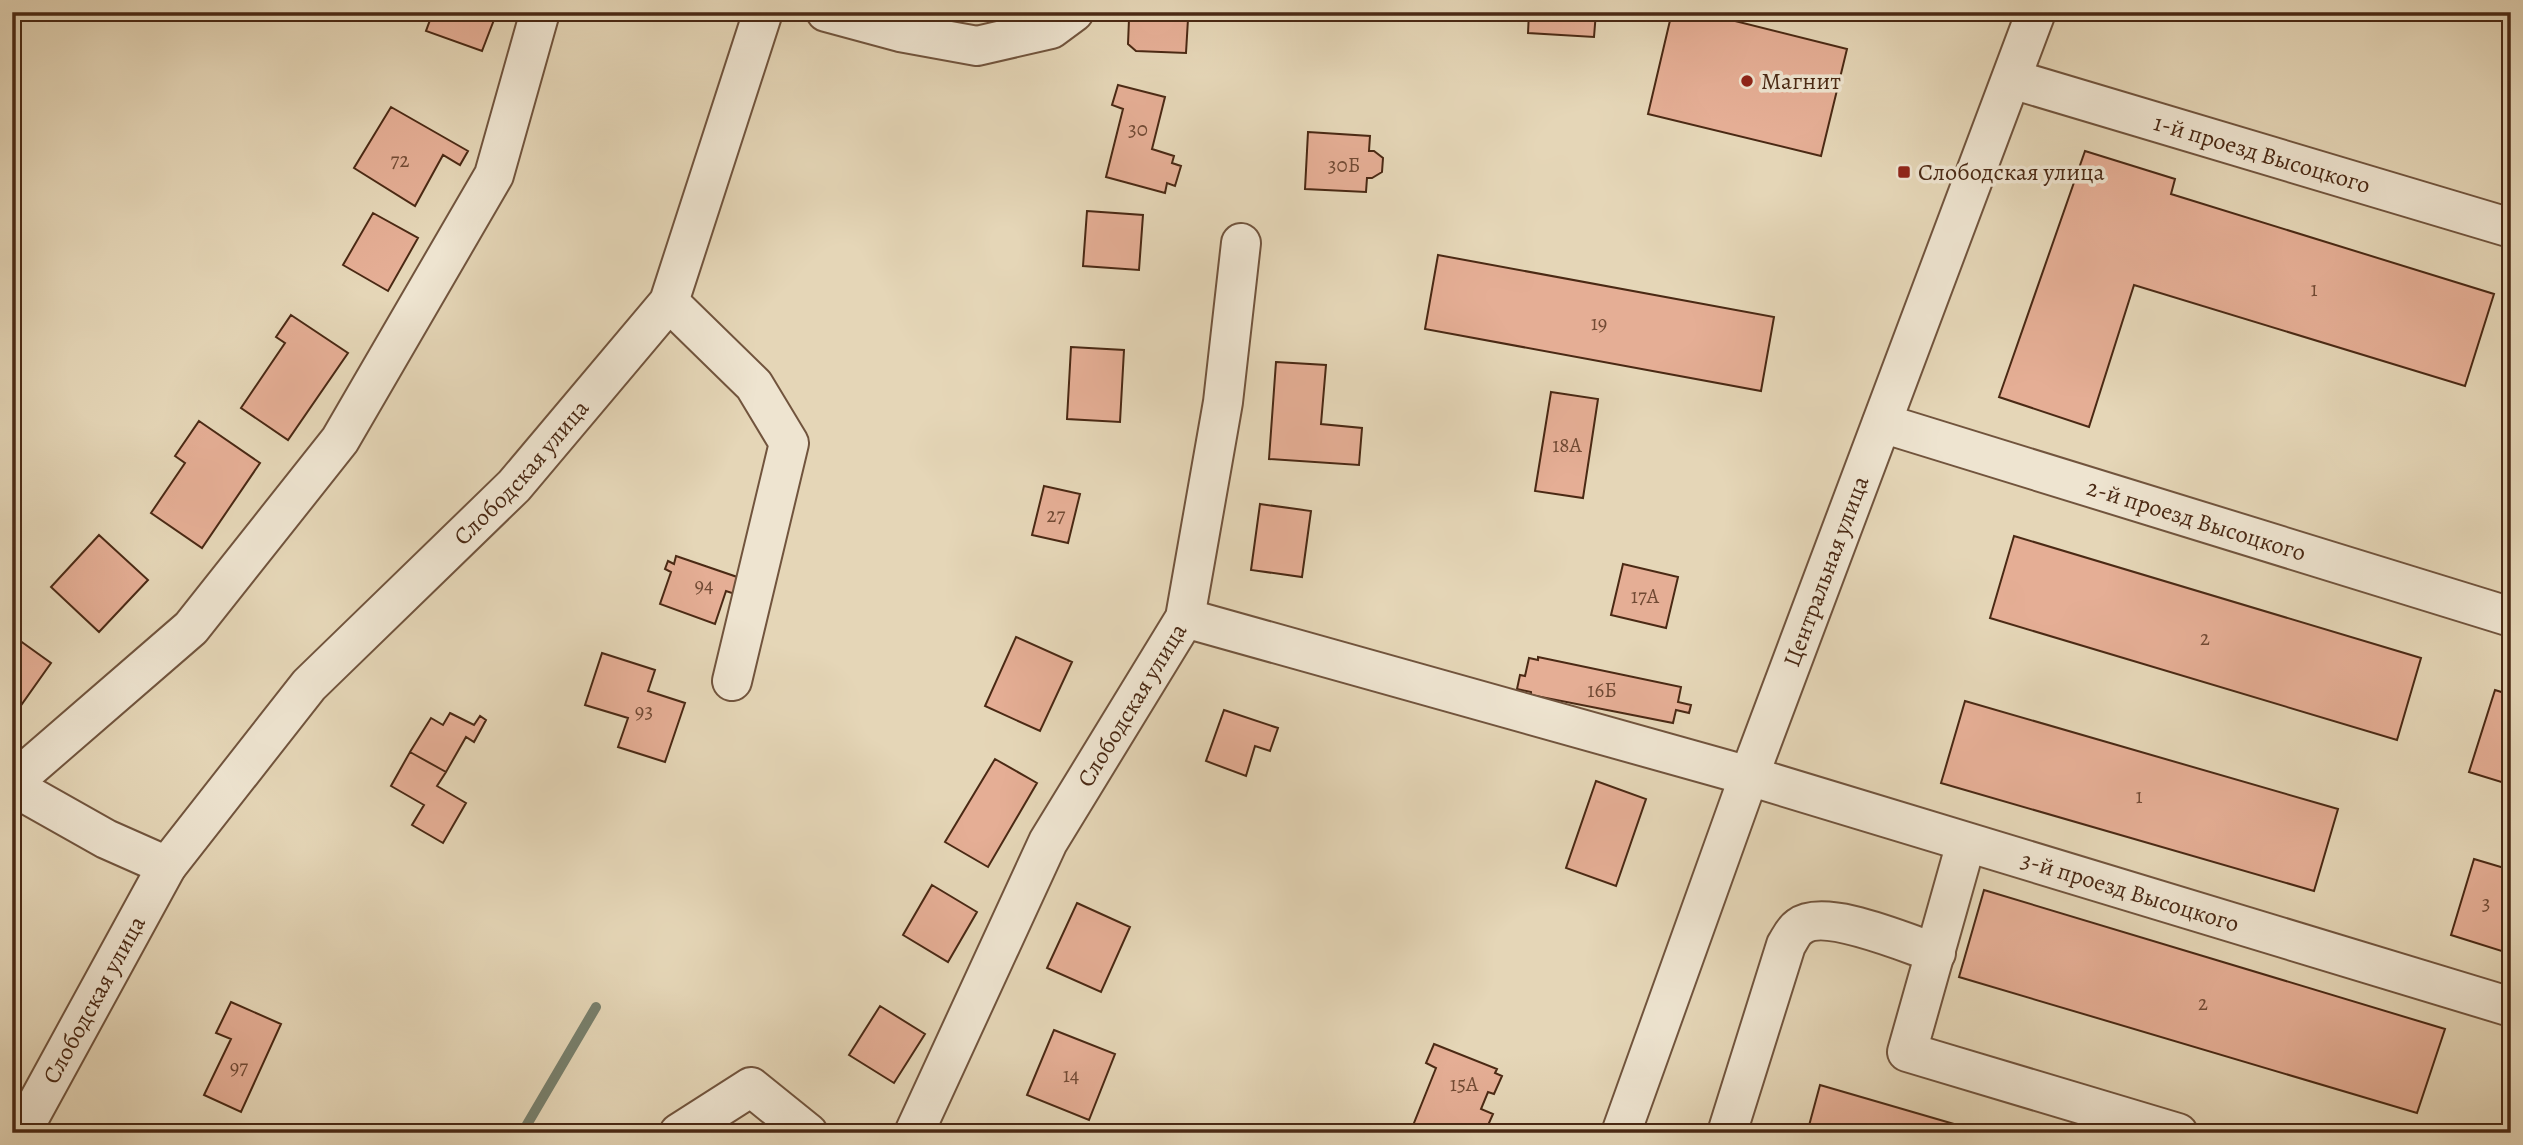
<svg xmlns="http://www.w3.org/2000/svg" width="2523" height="1145" viewBox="0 0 2523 1145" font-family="Alegreya,serif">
<rect width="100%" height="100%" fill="#e5d6b7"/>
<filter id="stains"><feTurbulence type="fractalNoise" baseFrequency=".00286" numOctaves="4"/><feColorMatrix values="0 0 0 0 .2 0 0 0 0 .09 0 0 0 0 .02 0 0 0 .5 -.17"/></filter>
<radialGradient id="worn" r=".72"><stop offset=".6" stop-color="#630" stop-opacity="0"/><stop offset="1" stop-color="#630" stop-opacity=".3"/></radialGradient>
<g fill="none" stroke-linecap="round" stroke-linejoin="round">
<path stroke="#78806d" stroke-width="10" d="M522,1133L596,1007"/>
</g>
<path fill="#e5ae95" stroke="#4a2914" stroke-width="2" d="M433,12H497L482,51L426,31Z
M1147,12H1205L1204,20L1188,19L1186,53L1136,51L1128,44L1129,19L1138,14H1146Z
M1529,12H1596L1594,37L1528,33Z
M1672,12H1699L1847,49L1821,156L1648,114Z
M1118,85L1165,97L1152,149L1174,156L1172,163L1181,166L1175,186L1167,183L1165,193L1106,177L1123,109L1112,105Z
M391,107L468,151L460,165L443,155L415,206L354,168Z
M1308,132L1370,136L1369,151H1374L1383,158L1382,172L1372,178H1367L1366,192L1305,189Z
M2085,151L2175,179L2171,194L2494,294L2465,386L2134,285L2089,427L1999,397Z
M1087,211L1143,215L1139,270L1083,266Z
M373,213L418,238L388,291L343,265Z
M1438,255L1774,317L1761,391L1425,329Z
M291,315L348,353L288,440L241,408L285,343L276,337Z
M1071,347L1124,350L1120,422L1067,419Z
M1276,362L1326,365L1321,424L1362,428L1359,465L1269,459Z
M1551,392L1598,399L1583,498L1535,491Z
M199,421L260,463L202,548L151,513L185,463L175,456Z
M1044,486L1080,494L1068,543L1032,535Z
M1260,504L1311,511L1302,577L1251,570Z
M99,535L148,580L99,632L51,587Z
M2014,536L2421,658L2397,740L1990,618Z
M676,556L743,579L738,595L726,591L715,624L660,604L671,572L665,569L668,561L674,564Z
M1623,564L1678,577L1666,628L1611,615Z
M12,635L51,663L12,718Z
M1016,637L1072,662L1040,731L985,706Z
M602,653L655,670L648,691L685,703L665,762L618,747L628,718L585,705Z
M1538,657L1681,687L1678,702L1691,705L1689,713L1676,710L1673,723L1531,695V692L1517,689L1520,675L1525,676L1529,658L1538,660Z
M2495,690L2511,695V785L2469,772Z
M1965,701L2338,809L2314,891L1941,783Z
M1224,710L1278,728L1270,751L1255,746L1246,776L1206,761Z
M450,713L474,725L480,716L486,720L474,742L466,737L446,772L410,752L431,718L443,725Z
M410,752L446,772L437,786L466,803L443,843L412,825L424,805L391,786Z
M995,759L1037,783L988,867L945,842Z
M1596,781L1646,799L1616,886L1566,868Z
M2474,859L2511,870V954L2451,935Z
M932,885L977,912L948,962L903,935Z
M1984,890L2445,1029L2417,1113L1959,977Z
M1077,903L1130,927L1101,992L1047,968Z
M231,1002L281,1024L241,1112L204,1095L231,1039L216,1033Z
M880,1006L925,1034L894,1083L849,1055Z
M1054,1030L1115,1054L1089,1120L1027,1095Z
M1434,1044L1497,1069L1495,1073L1502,1076L1494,1094L1488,1092L1481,1109L1493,1114L1485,1132L1473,1127L1471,1133H1410L1436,1068L1426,1063Z
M1820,1085L1985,1133H1807Z"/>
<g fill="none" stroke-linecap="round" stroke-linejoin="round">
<defs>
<g id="minor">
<path d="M826,12L900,32L977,46L1051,29L1074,12"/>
<path id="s1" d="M2012,79L2511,228"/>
<path d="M669,302L754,385L789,443L732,681"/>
<path id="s2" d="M1882,423L2511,617"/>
<path id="s3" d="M1185,618L1749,776L2511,1007"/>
<path d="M12,783L191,628L340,440L494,175L540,12"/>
<path d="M12,786L106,839L167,866"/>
<path d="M1966,843L1907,1052L2178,1133"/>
<path id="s4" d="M21,1133L167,866L309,685L514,486L669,302L763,12"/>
<path d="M679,1133L751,1087L808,1133"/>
<path id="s5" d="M914,1133L1048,842L1185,618L1223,402L1241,243"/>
<path id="s6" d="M1621,1133L1749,776L2036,12"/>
<path d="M1727,1133L1786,945C1790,939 1793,931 1799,927C1824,907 1908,944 1936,953"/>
</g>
</defs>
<use href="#minor" stroke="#71543d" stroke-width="42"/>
<use href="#minor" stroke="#eee4d0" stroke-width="38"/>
</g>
<g fill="#8f2418" stroke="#eee4d0" stroke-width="2.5">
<circle cx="1747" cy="81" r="7"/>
<rect x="1897" y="165" width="14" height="14" rx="3.5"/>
</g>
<g text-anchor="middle" stroke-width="7" stroke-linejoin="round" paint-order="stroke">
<g font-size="21" fill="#714a34">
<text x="1138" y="136">30</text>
<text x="400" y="167">72</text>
<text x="1344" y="172">30Б</text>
<text x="2314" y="296">1</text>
<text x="1599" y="330">19</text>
<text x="1567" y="452">18А</text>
<text x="1056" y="522">27</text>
<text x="704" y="592">94</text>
<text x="1645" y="603">17А</text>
<text x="2205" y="645">2</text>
<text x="1602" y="697">16Б</text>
<text x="644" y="718">93</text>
<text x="2139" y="803">1</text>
<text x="2486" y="910">3</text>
<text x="2203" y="1010">2</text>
<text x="239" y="1074">97</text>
<text x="1071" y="1082">14</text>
<text x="1464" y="1091">15А</text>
</g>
<g font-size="24" fill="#4a2914" stroke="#eee4d0" text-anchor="start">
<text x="1761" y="89">Магнит</text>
<text x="1918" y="180">Слободская улица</text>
</g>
<g font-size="24" fill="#4a2914" stroke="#eee4d0">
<text dy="8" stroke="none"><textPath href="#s1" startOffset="261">1-й проезд Высоцкого</textPath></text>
<text dy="8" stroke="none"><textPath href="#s4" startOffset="835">Слободская улица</textPath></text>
<text dy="8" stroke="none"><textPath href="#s2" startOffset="329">2-й проезд Высоцкого</textPath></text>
<text dy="8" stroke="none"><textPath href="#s6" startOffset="598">Центральная улица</textPath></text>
<text dy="8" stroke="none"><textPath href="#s5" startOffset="481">Слободская улица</textPath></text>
<text dy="8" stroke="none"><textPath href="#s3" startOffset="984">3-й проезд Высоцкого</textPath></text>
<text dy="8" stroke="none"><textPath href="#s4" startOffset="152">Слободская улица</textPath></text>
</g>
</g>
<rect width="2523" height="1145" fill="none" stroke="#e5d6b7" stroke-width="42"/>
<rect x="14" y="14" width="2495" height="1117" fill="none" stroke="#4a2914" stroke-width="3.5"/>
<rect x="21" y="21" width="2481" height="1103" fill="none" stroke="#4a2914" stroke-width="2"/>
<rect width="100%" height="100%" filter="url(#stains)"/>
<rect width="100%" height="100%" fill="url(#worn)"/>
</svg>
